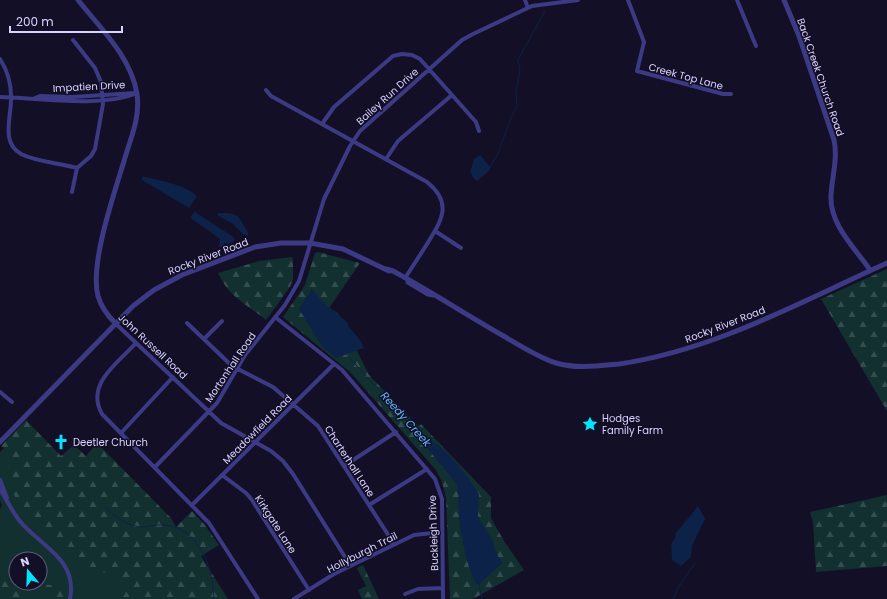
<svg xmlns="http://www.w3.org/2000/svg" width="887" height="599" viewBox="0 0 887 599" font-family="Poppins,sans-serif">
<defs>
<pattern id="forest-firs" width="22" height="20" patternUnits="userSpaceOnUse"><rect width="22" height="20" fill="#12302f"/><path d="M5 1l3.5 6h-7zM16 11l3.5 6h-7z" fill="#344d4e"/></pattern>
</defs>
<rect width="100%" height="100%" fill="#130f26"/>
<path fill="#12302f" fill-rule="evenodd" d="M4,448L100,509L182,599H0V509L2,505L0,501V452ZM16,559H40V583H16Z"/>
<path fill="url(#forest-firs)" d="M318,252L360,263L329,308L338,313L369,375L418,426L421,424L491,497V518L504,541L524,570L473,599H450L446,498L442,482L436,470L351,373L283,317L305,285L315,253Z
M291,257L293,258V279L290,287L266,320C246,304 229,297 218,273L259,261Z
M887,269V411L821,299Z
M26,420L61,456L74,445L86,456L97,443L171,518L176,527L192,511L205,525L219,545L201,556L228,599H122L131,583L97,570L88,573L77,566L21,510L13,492L8,461V451L1,446Z
M887,495V566L816,572L813,522L810,512Z
M363,565L379,599H362L358,590L366,586L357,568Z
M0,571L22,588L29,589L32,599H0Z
M41,584L66,587L65,599H41Z"/>
<path fill="#0c2248" d="M480,155L490,167L489,171L477,181L474,179L470,172L474,159Z
M142,176C159,181 182,183 197,196L189,208L142,180Z
M195,212L232,236L235,239L234,241L228,244L225,243L222,247H219L220,239L192,219L191,216Z
M219,213C235,213 237,213 245,227C247,231 249,232 248,236L243,234L233,224L217,215Z
M312,289L323,302L347,322L349,327L360,340L364,348L336,358L322,346L299,309Z
M428,439C450,450 466,475 479,494L478,516L483,526L493,541L496,553L502,563L478,585C469,579 459,527 459,514C458,503 460,493 456,483L424,444L422,440Z
M698,506L705,519L692,546L691,557L681,566L672,560L671,544L675,538L676,533Z"/>
<g fill="none" stroke-linecap="round" stroke-linejoin="round">
<path stroke="#0c2248" stroke-width="1" d="M490,167L498,154L510,120L517,106L516,92L520,69L518,60L545,11
M346,354L374,385L381,389L402,414L414,424L423,440
M105,507C116,517 126,526 142,527C149,527 157,524 164,525C200,528 213,568 214,599
M479,584L482,599
M673,599L678,588L695,563"/>
<path stroke="#3d3a85" stroke-width="4" d="M525,0L528,8
M628,0L644,42L637,71L723,94H731
M737,0L756,46
M0,59C7,70 11,83 11,96C12,117 0,142 21,154C37,162 60,163 77,168
M266,90L271,96L427,182C453,203 442,220 427,244C420,255 413,266 405,278
M0,97C38,98 102,108 137,93
M35,98L40,96L73,97L135,93
M322,124L334,107L393,56L402,54L412,55L420,59L476,122L479,131
M386,159L398,141L452,95
M72,192L77,168L91,156L95,149L103,104L101,82L95,68L73,40
M435,231L461,248
M275,317L342,370L435,479L442,499L443,599
M187,323L232,366L273,387L318,426L387,533L393,545
M116,324L221,423L271,451L283,461L293,474L350,565
M204,339L222,321
M136,343C118,363 85,384 102,414L209,523L258,599
M0,392L12,402
M121,433L173,377
M344,466L396,432
M155,467L217,403L245,355L285,305L299,281L324,199L350,146L360,131L462,40L473,34L532,6L578,0
M222,475L246,493L252,500L309,590
M0,480L7,498
M0,489C6,499 12,511 19,520C39,546 78,558 70,599
M192,505L334,364
M369,505L427,469
M405,594L418,589L443,588
M294,599L334,574L414,535L442,532"/>
<path stroke="#3d3a85" stroke-width="5" d="M78,0C101,29 131,57 137,94C140,114 133,133 127,151C117,186 89,262 98,296C101,307 108,316 116,324
M784,0L799,36L834,140C838,158 832,177 831,195C829,224 855,248 870,270
M386,269L393,271C430,291 465,314 502,335C519,345 537,357 556,363C576,369 598,366 619,364C715,350 800,302 887,263
M408,282L428,294L433,295
M0,442L133,306L154,290L182,275L255,247L281,243H310L343,249L389,271"/>
</g>
<defs>
<symbol id="sight-bare" viewBox="-9 -9 18 18"><path d="M0-6L1.8-2.2L6-1.7L2.9 1.2L3.7 5.4L0 3.3L-3.7 5.4L-2.9 1.2L-6-1.7L-1.8-2.2Z" fill="#00e5ff" stroke="#130f26" stroke-width="2.5" paint-order="stroke"/></symbol>
<symbol id="church-bare" viewBox="-9 -9 18 18"><path d="M-1.2-6h2.4v3.5h3.3v2.4h-3.3V6h-2.4V-.1h-3.3v-2.4h3.3Z" fill="#00e5ff" stroke="#130f26" stroke-width="2.5" paint-order="stroke"/></symbol>
</defs>
<g fill-rule="evenodd">
<use href="#sight-bare" x="579" y="413" width="22" height="22"/>
<use href="#church-bare" x="50" y="431" width="22" height="22"/>
</g>
<g text-anchor="middle" stroke-width="3" stroke-linejoin="round" paint-order="stroke">
<g font-size="10" fill="#d9d4ff" stroke="#130f26">
<text transform="translate(686 76) rotate(15)" y="4">Creek Top Lane</text>
<text transform="translate(821 77) rotate(71)" y="4">Back Creek Church Road</text>
<text transform="translate(89 86) rotate(-3)" y="4">Impatien Drive</text>
<text transform="translate(387 96) rotate(-42)" y="4">Bailey Run Drive</text>
<text transform="translate(208 256) rotate(-21)" y="4">Rocky River Road</text>
<text transform="translate(725 324) rotate(-21)" y="4">Rocky River Road</text>
<text transform="translate(153 346) rotate(43)" y="4">John Russell Road</text>
<text transform="translate(230 367) rotate(-56)" y="4">Mortonhall Road</text>
<text transform="translate(257 429) rotate(-45)" y="4">Meadowfield Road</text>
<text transform="translate(350 461) rotate(57)" y="4">Charterhall Lane</text>
<text transform="translate(276 524) rotate(57)" y="4">Kirkgate Lane</text>
<text transform="translate(433 533) rotate(-92)" y="4">Buckleigh Drive</text>
<text transform="translate(362 552) rotate(-27)" y="4">Hollyburgh Trail</text>
</g>
<g font-size="10" fill="#d9d4ff" stroke="#130f26" text-anchor="start">
<text x="602" y="422">Hodges<tspan x="602" dy="12">Family Farm</tspan></text>
<text x="73" y="446">Deetler Church</text>
</g>
<g font-size="11" font-style="italic" fill="#62b6ff" stroke="#130f26">
<text transform="translate(406 419) rotate(48)" y="4">Reedy Creek</text>
</g>
</g>
<g transform="translate(28 571) rotate(341)"><circle r="19" fill="#130f26" stroke="#625e7d"/>
<path d="M0-3L7 15L0 10L-7 15Z" fill="#00e5ff"/>
<text y="-6" font-size="11" font-weight="bold" text-anchor="middle" fill="#d9d4ff">N</text>
</g>
<path d="M10 26v6h112v-6" fill="none" stroke="#d9d4ff" stroke-width="2"/>
<text x="16" y="26" font-size="12" fill="#d9d4ff" stroke="#130f26" stroke-width="3" paint-order="stroke">200 m</text>
</svg>
